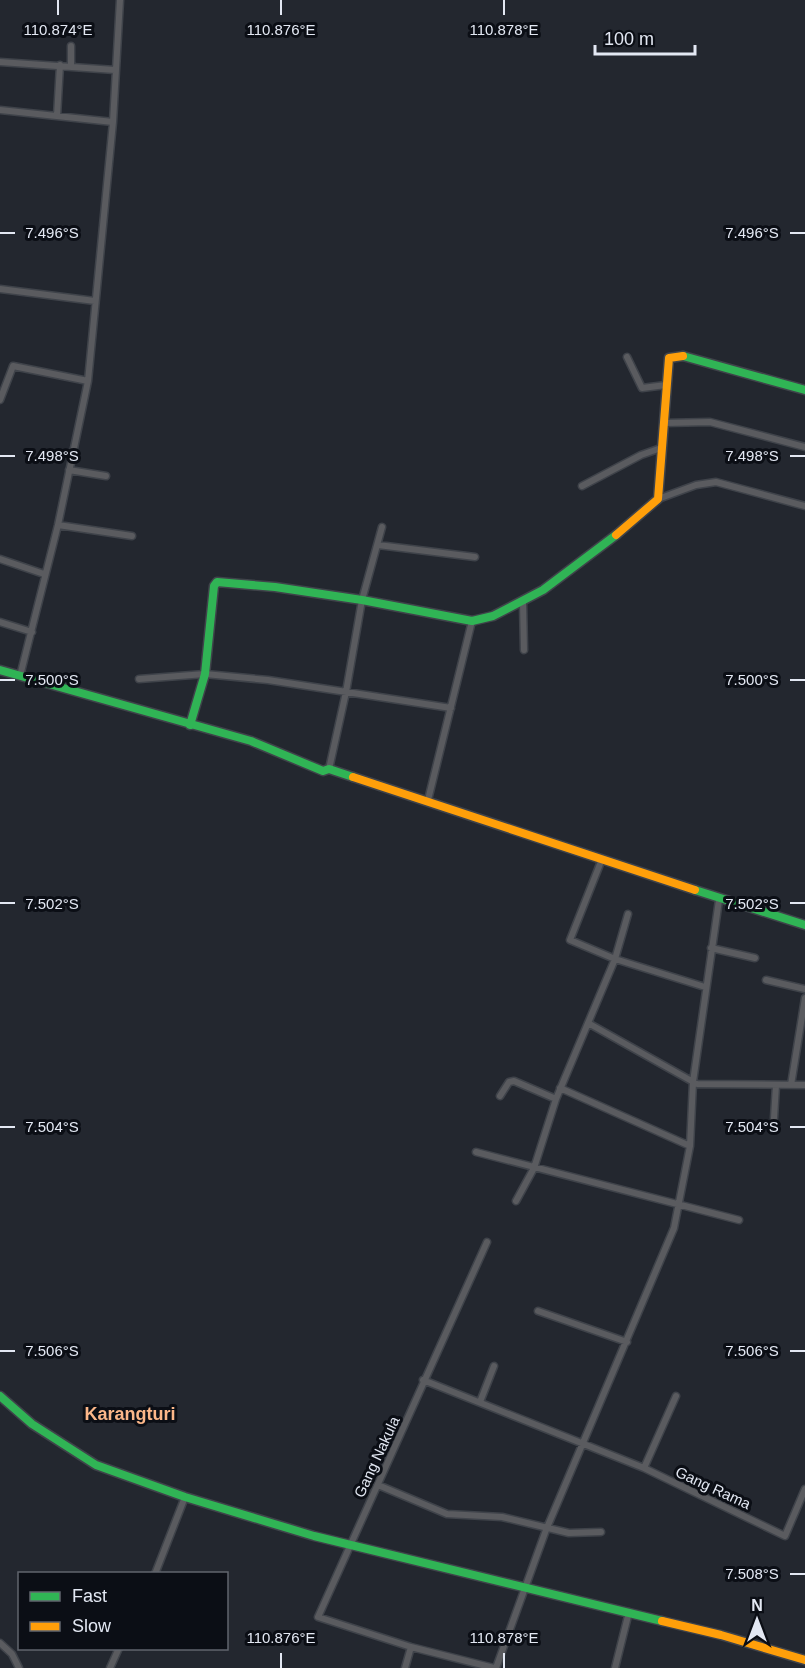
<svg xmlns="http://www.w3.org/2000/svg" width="805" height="1668" viewBox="0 0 805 1668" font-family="Helvetica,sans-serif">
<rect width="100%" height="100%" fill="#23272f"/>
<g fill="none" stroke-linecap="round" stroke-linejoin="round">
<defs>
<path id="street" d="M71,46V66
M0,62L115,70
M0,110L113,122
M57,116L60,65
M0,289L95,301
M627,357L642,388L666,385
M0,400L13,366L88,381
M664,423L710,422L805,447
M69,470L106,476
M582,486L641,455L661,448
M658,499L696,485L716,482L805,506
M58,525L132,536
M378,545L475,557
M0,559L44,574
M523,603L524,650
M0,622L32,632
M20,676L58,525L88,381L113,122L120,0
M139,679L205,674L268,680L451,708
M329,769L346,692L362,600L382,527
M428,800L472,621
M602,859L570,940L615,959L628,914
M711,948L755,958
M766,980L805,989
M588,1023L697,1084L805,1085
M791,1085L805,998
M560,1088L690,1146
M500,1096L509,1082L514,1081L556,1099
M774,1118L776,1085
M476,1152L739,1220
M516,1201L534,1168L556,1099L615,959L705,987
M487,1242L318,1617L411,1647L494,1668
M538,1311L627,1342
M423,1380L644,1468L785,1536L805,1489
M480,1402L494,1366
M644,1468L676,1396
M378,1485L447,1514L502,1517L569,1533L601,1532
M155,1574L185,1497
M0,1643L12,1654L19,1668
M110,1668L119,1648
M405,1668L411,1647
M496,1668L546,1530L674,1228L690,1146L693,1082L719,900
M615,1668L629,1612"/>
<path id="fast" d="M683,356L805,390
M0,670L251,741L323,771L329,769L353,777
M190,725L205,674L214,586L217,582L275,587L362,600L472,621L493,616L543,590L616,535
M695,890L805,925
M0,1396L32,1424L96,1465L185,1497L314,1536L662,1621"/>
<path id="slow" d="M616,535L658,499L669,358L683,356
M353,777L695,890
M662,1621L721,1635L805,1660"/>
</defs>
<use href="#street" stroke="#3f434a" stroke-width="9"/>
<use href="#fast" stroke="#3f434a" stroke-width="11"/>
<use href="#slow" stroke="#3f434a" stroke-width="11"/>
<use href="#street" stroke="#5a5b5f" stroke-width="6"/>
<use href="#fast" stroke="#30b455" stroke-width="8"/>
<use href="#slow" stroke="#ff9f0a" stroke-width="8"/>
</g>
<path fill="none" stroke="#e3e8f3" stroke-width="2" d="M58,0V15M281,0V15M504,0V15M0,233H15M790,233H805M0,456H15M790,456H805M0,680H15M790,680H805M0,903H15M790,903H805M0,1127H15M790,1127H805M0,1351H15M790,1351H805M790,1574H805M281,1653V1668M504,1653V1668"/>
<g text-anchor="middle" stroke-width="6" stroke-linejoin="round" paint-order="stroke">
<g font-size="15" fill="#e3e8f3" stroke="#0b0e15">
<text transform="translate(377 1457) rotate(-65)" y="5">Gang Nakula</text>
<text transform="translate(713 1488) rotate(25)" y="5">Gang Rama</text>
</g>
<g font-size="18" font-weight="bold" fill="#fcb789" stroke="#0b0e15">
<text x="130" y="1420">Karangturi</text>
</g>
</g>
<g font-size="15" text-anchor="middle" fill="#e3e8f3" stroke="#0b0e15" stroke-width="6" stroke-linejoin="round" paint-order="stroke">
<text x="58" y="35">110.874°E</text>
<text x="281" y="35">110.876°E</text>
<text x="504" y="35">110.878°E</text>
<text x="52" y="238">7.496°S</text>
<text x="752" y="238">7.496°S</text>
<text x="52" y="461">7.498°S</text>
<text x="752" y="461">7.498°S</text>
<text x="52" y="685">7.500°S</text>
<text x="752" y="685">7.500°S</text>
<text x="52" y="909">7.502°S</text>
<text x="752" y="909">7.502°S</text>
<text x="52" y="1132">7.504°S</text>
<text x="752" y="1132">7.504°S</text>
<text x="52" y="1356">7.506°S</text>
<text x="752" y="1356">7.506°S</text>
<text x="752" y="1579">7.508°S</text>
<text x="281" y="1643">110.876°E</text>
<text x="504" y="1643">110.878°E</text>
</g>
<rect x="18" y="1572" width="210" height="78" fill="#0b0e15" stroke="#61656e" stroke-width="1.5"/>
<rect x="30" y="1592" width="30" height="9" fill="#30b455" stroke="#61656e" stroke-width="1.5"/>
<text x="72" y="1602" font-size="18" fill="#e3e8f3">Fast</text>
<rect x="30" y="1622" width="30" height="9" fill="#ff9f0a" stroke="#61656e" stroke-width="1.5"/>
<text x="72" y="1632" font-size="18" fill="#e3e8f3">Slow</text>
<g transform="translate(757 1620)" stroke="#0b0e15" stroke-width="4.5" paint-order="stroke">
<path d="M0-4.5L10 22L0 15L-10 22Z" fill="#e3e8f3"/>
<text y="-9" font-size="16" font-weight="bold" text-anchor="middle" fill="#e3e8f3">N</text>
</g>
<path d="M595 45v9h100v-9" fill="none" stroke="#e3e8f3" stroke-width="3"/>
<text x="604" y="45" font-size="18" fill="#e3e8f3" stroke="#0b0e15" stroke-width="4.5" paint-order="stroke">100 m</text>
</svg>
